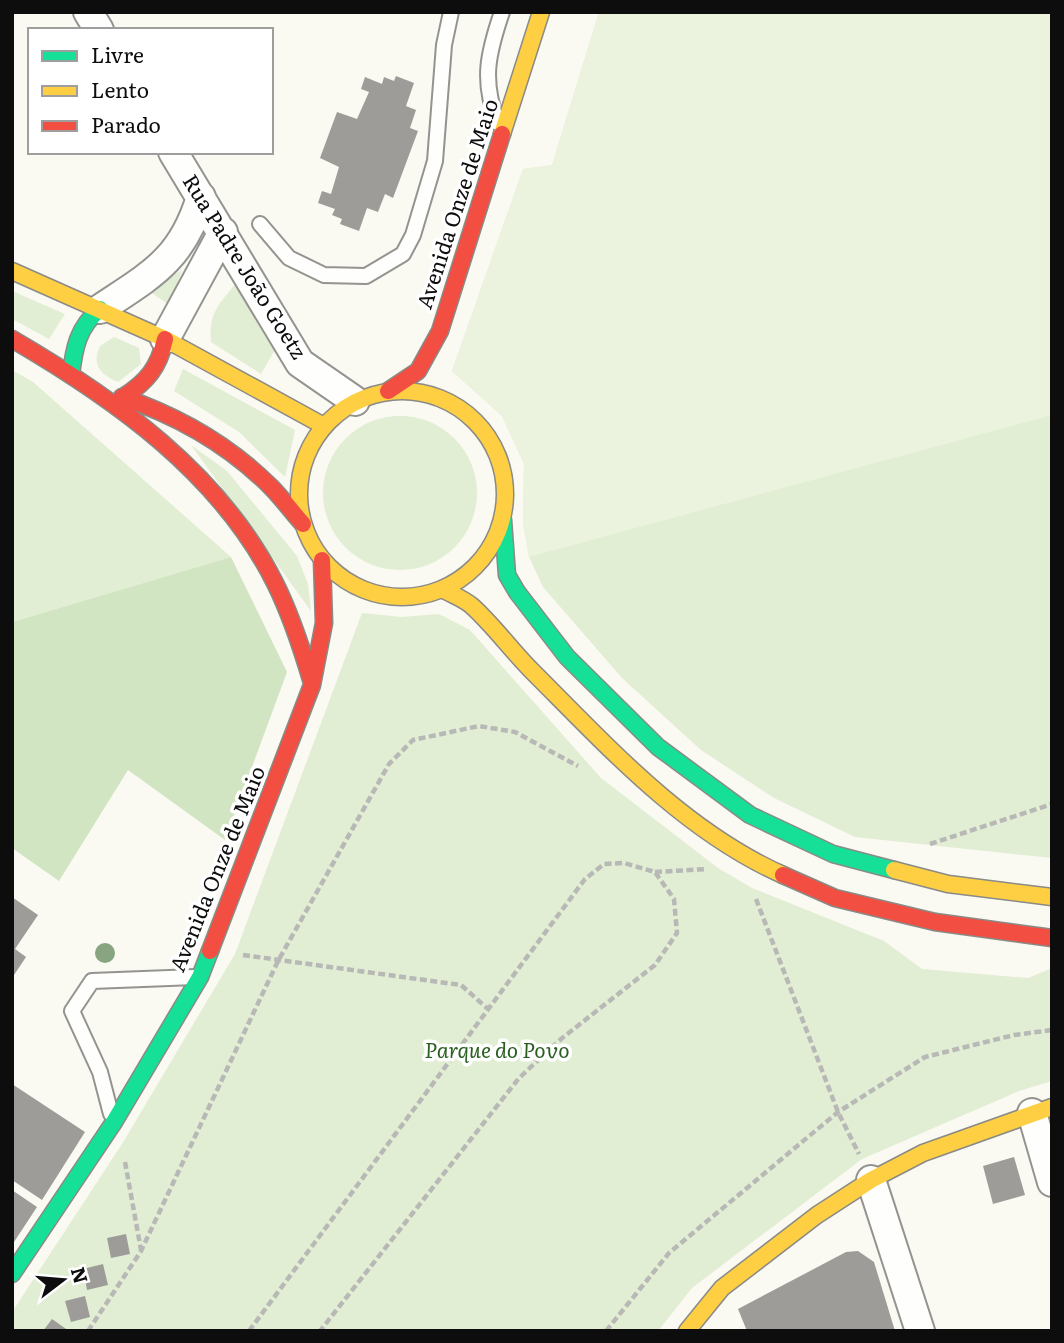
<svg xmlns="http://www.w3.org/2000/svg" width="1064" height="1343" viewBox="0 0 1064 1343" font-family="Literata,serif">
<rect width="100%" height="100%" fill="#faf9f2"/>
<path fill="#e1eed3" d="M599,12H1052V858L855,837L774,798L701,750L622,678L543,587L529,557L523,523L524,464L502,416L452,371L523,169L552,165Z
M182,270L169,305L149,291Z
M239,279L276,348L261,374L211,342C208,311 221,303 239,279Z
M12,291L65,314L49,339L12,319Z
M114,337L139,348L141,364L118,382C101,375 91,365 100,346Z
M183,369L295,430L285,477L239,432L174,391Z
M12,370L33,382L231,557L12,622Z
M323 493a77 77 0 1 1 154 0a77 77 0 1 1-154 0Z
M191,445L227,471L297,556L308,584L311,611Z
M362,613L402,617L439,614L470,630L601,778L718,868L752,888L884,941L922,969L1028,978L1052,968V1081L1019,1091L862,1159L692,1288L658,1331H12V1312L122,1144L235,954Z"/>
<path fill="#d2e5c2" d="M231,557L287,672L225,840L128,770L59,881L12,848V622Z"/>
<path fill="#ebf2dd" d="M599,12H1052V415L529,557L523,523L524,464L502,416L452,371L523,169L552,165Z"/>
<path fill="#9d9c98" d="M396,76L414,83L406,106L416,110L410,128L418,131L393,198L385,194L378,212L367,208L359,231L340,224L342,219L332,215L335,209L318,203L322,191L331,194L339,167L320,158L337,112L357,119L369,92L361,89L365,77L382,84L384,77L394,81Z
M12,897L38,915L15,949L26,957L12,978Z
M12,1084L85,1132L42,1200L12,1180Z
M1014,1157L1025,1195L993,1204L983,1166Z
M12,1190L37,1207L12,1245Z
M126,1234L130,1254L111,1258L107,1238Z
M858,1251L874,1262L895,1331H747L738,1309L846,1252Z
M103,1264L108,1285L87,1290L83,1269Z
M85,1296L90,1317L71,1322L65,1301Z
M52,1319L69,1331H43Z"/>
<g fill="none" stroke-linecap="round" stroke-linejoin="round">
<defs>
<path id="lane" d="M498,123C481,81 488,53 502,12
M260,224L289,258L324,275L366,276L403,254L413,235L435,161L444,45L451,12
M111,1114L100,1072L72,1011L92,981L195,977"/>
<path id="street" d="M88,12L99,30
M173,152L300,363L355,401
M100,309C151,275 182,260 201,197
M165,339L223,232
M1032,1113L1052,1182
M871,1180L920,1331"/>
<path id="fast" d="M71,375C74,348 78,327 100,309
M503,520L507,575L517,592L567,657L658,747L750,815L833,854L894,870
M12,1274L114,1122L200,977L210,951"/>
<path id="slow" d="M502,134L541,12
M12,271L165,339L324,426
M299 494a103 103 0 1 1 206 0a103 103 0 1 1-206 0Z
M444,590C453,595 464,599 472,606C494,626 512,651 533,672C608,747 684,831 783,875
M894,870L948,884L1052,897
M687,1331L722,1288L817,1215L871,1180L923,1153L1052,1107"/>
<path id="jam" d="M12,339C115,399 220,473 275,583C291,615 302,649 312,683
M388,391L418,371L440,331L502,134
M122,397C178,416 229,445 271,487C282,498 292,512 303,524
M123,397C147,382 159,367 165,339
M783,875L835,898L935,922L1052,938
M210,951L312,685L324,623L322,560"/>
</defs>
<use href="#lane" stroke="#949390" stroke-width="18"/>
<use href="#street" stroke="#949390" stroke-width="32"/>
<use href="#fast" stroke="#8a8a87" stroke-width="19"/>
<use href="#slow" stroke="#8a8a87" stroke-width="19"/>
<use href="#jam" stroke="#8a8a87" stroke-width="19"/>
<path stroke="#b8b8b6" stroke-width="4.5" stroke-dasharray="7 3.5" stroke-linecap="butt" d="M930,844L1052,804
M655,872L707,869
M756,899L838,1112L859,1154
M243,955L461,985L488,1009
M125,1162L141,1250
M88,1331L141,1251L278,961L389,764L413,740L479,726L515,732L578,766
M249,1331L585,879L604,864L624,863L655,872L674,899L677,933L655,965L561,1039L519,1078L320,1331
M606,1331L669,1253L838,1112L925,1057L1014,1035L1052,1030"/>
<use href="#lane" stroke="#fefefd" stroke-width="14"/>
<use href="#street" stroke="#fefefd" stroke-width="28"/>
<use href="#fast" stroke="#16e098" stroke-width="16"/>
<use href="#slow" stroke="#ffcf43" stroke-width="16"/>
<use href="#jam" stroke="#f24e42" stroke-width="16"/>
</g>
<circle fill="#88a480" cx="105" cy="953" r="10"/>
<g text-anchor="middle" stroke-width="7" stroke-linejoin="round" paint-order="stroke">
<g font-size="21" fill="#0d0d0d" stroke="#fff">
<text transform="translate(458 204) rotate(-72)" y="7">Avenida Onze de Maio</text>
<text transform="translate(244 267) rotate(58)" y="7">Rua Padre João Goetz</text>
<text transform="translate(218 869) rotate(-68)" y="7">Avenida Onze de Maio</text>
</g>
<g font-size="21" font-style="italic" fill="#2b5f22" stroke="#fff">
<text x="497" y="1058">Parque do Povo</text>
</g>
</g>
<rect width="1064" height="1343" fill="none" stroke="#0d0d0d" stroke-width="28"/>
<rect x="28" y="28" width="245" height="126" fill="#ffffff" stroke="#9e9e9e" stroke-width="2"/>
<rect x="42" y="51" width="35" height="10" fill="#16e098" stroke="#9e9e9e" stroke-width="2"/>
<text x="91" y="63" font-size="21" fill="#0d0d0d">Livre</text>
<rect x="42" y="86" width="35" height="10" fill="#ffcf43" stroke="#9e9e9e" stroke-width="2"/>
<text x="91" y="98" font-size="21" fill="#0d0d0d">Lento</text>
<rect x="42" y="121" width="35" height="10" fill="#f24e42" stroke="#9e9e9e" stroke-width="2"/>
<text x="91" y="133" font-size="21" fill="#0d0d0d">Parado</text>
<g transform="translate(63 1280) rotate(74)" stroke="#ffffff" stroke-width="5" paint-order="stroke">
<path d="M0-5L12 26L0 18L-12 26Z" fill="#0d0d0d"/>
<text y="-10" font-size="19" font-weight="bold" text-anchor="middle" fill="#0d0d0d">N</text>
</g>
</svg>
